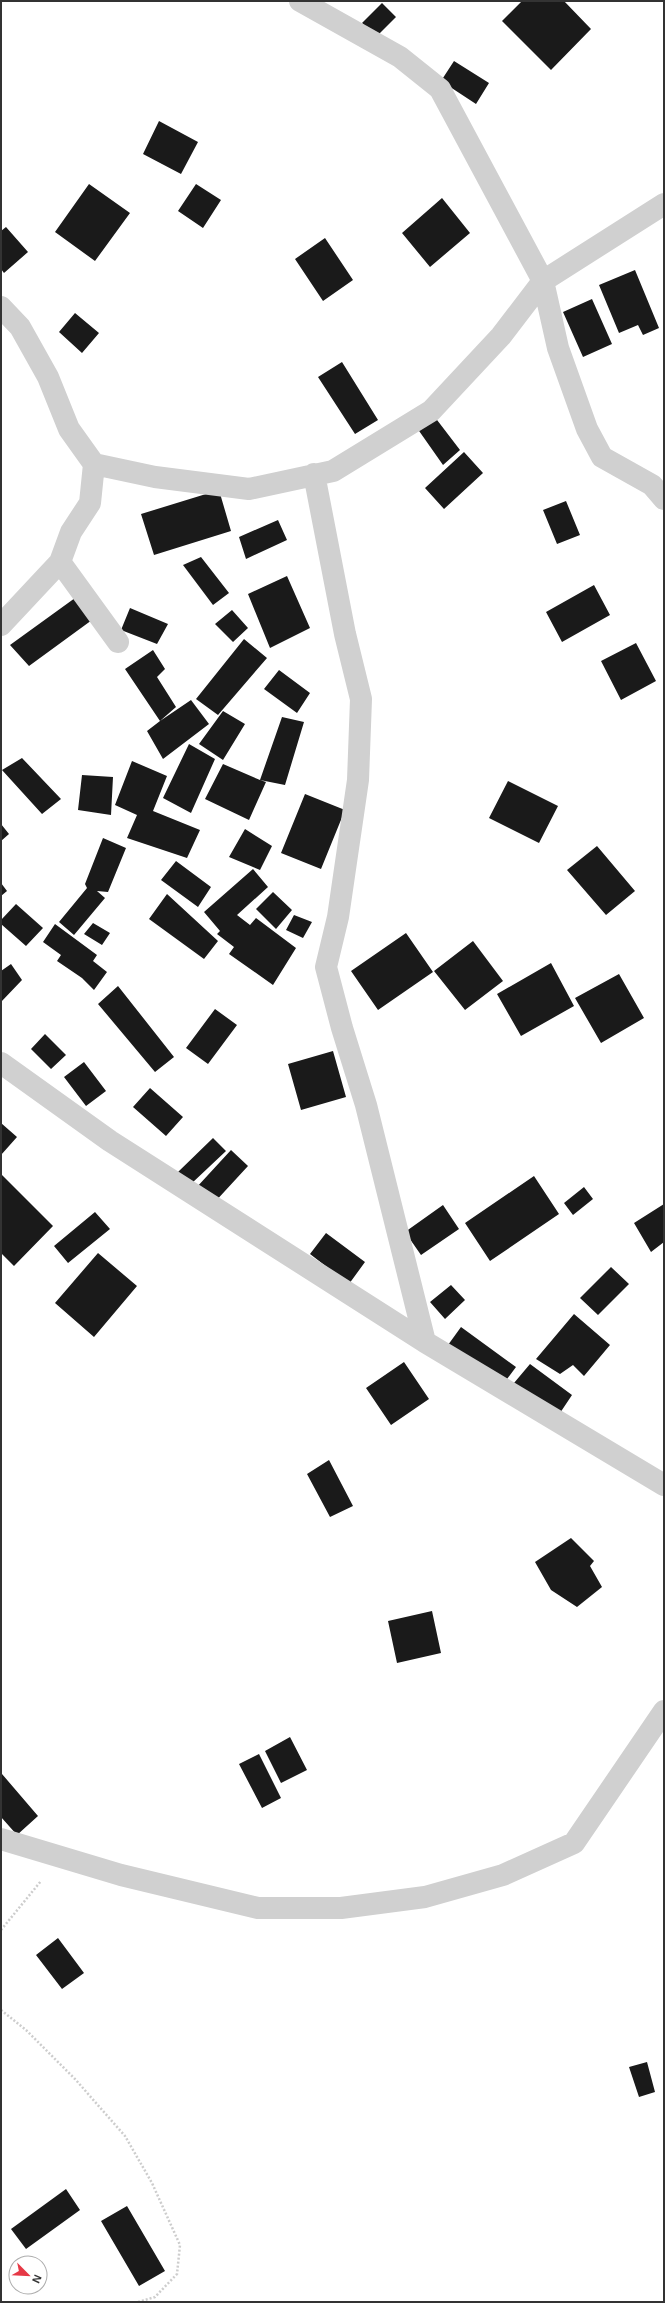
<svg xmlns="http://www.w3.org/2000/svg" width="665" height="2303" viewBox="0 0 665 2303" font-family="Helvetica,sans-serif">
<rect width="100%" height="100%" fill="#fff"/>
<path fill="#1a1a1a" d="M522,1H564L591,29L551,70L502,21Z
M382,3L396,17L376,37L362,23Z
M454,61L489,83L476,104L441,81Z
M159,121L198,142L181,174L143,154Z
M89,184L130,213L95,261L55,232Z
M196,184L221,200L203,228L178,211Z
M442,198L470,233L430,267L402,233Z
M6,227L28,252L4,273L1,269V231Z
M325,238L353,280L323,301L295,259Z
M635,270L659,328L643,335L638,325L619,333L599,285Z
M592,299L612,344L583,357L563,312Z
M75,313L99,333L82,353L59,332Z
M342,362L378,420L355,434L318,377Z
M434,416L460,450L443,465L417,428Z
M464,452L483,473L444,509L425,488Z
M219,490L231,531L154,555L141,514Z
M566,501L580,535L557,544L543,510Z
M278,520L287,540L246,559L239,537Z
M201,557L229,593L213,605L183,565Z
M287,576L310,628L270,648L248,594Z
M594,585L610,615L562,642L546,612Z
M75,598L92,620L29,666L10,645Z
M130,608L168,624L157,644L121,630Z
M232,610L248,628L233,642L215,624Z
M244,639L267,658L218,715L196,699Z
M636,643L656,681L621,700L601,661Z
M153,650L165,669L157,677L176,707L160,721L191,700L209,724L163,759L147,731L160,721L125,669Z
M279,670L310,693L297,713L264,689Z
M223,711L245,724L223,760L199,744Z
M282,717L304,722L285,785L260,780L266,782L249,820L205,799L223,764L260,780Z
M189,744L215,759L191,813L163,798Z
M22,758L61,799L42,814L2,770Z
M132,761L167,776L153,811L200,830L187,858L127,838L137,815L115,805Z
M82,775L113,777L111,815L78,810Z
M508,781L558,806L539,843L489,818Z
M305,794L345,810L321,869L281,853Z
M1,824L9,834L1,841Z
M245,829L272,846L260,870L229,857Z
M103,838L126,848L108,892L97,891L105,898L74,935L59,922L87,888L85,884Z
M597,846L635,891L606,915L567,870Z
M176,861L211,887L198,907L161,880Z
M253,869L268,887L237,915L250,925L256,918L296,948L273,985L229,954L234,947L217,934L220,931L204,912Z
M1,883L7,891L1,896Z
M273,892L292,910L276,929L256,909Z
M167,894L218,941L204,959L149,919Z
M16,904L43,928L26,946L1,924V920Z
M294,915L312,922L303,938L286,930Z
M93,923L110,933L102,945L84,934Z
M55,924L97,955L93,961L107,972L94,990L82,978L57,961L61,955L43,942Z
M406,933L433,972L378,1010L351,971Z
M473,941L503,981L465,1010L434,971Z
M551,963L574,1006L521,1036L497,994Z
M11,964L22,980L1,1002V971Z
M619,974L644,1018L601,1043L575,998Z
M118,986L174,1057L155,1072L98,1004Z
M215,1009L237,1025L208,1064L186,1048Z
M45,1034L66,1055L51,1069L31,1049Z
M333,1051L346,1097L301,1110L288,1064Z
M84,1062L106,1091L86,1106L64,1077Z
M150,1088L183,1117L166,1136L133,1107Z
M1,1123L17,1137L1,1155Z
M213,1138L226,1151L191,1184L178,1172Z
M231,1150L248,1166L213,1204L196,1188Z
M1,1174L53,1226L14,1266L1,1253Z
M534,1176L559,1214L490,1261L465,1223Z
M584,1187L593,1199L573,1215L564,1203Z
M664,1204V1242L651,1252L634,1223Z
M443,1205L459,1229L421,1255L405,1232Z
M95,1212L110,1229L68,1263L54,1246Z
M326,1233L365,1262L349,1284L310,1254Z
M98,1253L137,1286L94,1337L55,1303Z
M611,1267L629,1284L598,1315L580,1298Z
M451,1285L465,1300L445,1319L430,1302Z
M574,1314L610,1345L584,1376L573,1365L560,1374L536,1359Z
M461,1327L516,1367L504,1383L448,1345Z
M404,1362L429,1399L391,1425L366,1388Z
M530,1364L572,1395L560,1413L514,1383Z
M329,1460L353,1506L330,1517L307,1474Z
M571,1538L594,1561L590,1566L602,1587L577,1607L551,1590L535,1562Z
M432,1611L441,1653L397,1663L388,1621Z
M290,1737L307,1770L281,1783L265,1751Z
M259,1754L281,1798L262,1808L239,1764Z
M2,1774L38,1816L17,1835L1,1817Z
M58,1938L84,1973L62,1989L36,1955Z
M647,2062L655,2092L639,2097L629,2067Z
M66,2189L80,2210L26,2249L11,2229Z
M127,2206L165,2271L139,2286L101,2221Z"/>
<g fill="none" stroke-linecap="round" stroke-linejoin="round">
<path stroke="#cdcdcd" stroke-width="2.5" stroke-dasharray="2 2" stroke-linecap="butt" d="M1,1930L41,1881
M1,2010L26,2030L75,2079L125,2136L152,2183L180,2245L177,2274L155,2297L138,2302"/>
<path stroke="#d0d0d0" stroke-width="22" d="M300,1L400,57L440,89L543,281L558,348L587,429L602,457L652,485L664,499
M1,307L20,327L48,377L69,429L94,464L90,503L71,532L60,562L1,625
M94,464L155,477L249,489L333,471L431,411L501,336L543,281L664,204
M314,474L345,634L361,699L358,780L338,917L326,967L342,1028L366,1105L425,1342
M60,562L118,642
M1,1063L110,1141L425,1342L664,1485
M1,1839L121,1875L258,1908H341L425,1897L503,1875L574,1843L664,1711"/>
</g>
<rect width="665" height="2303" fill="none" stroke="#333333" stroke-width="4"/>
<g transform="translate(28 2275) rotate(114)"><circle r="19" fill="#ffffff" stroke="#adadad"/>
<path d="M0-3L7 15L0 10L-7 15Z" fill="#e63946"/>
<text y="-6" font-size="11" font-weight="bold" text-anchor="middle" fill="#333333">N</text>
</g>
</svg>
